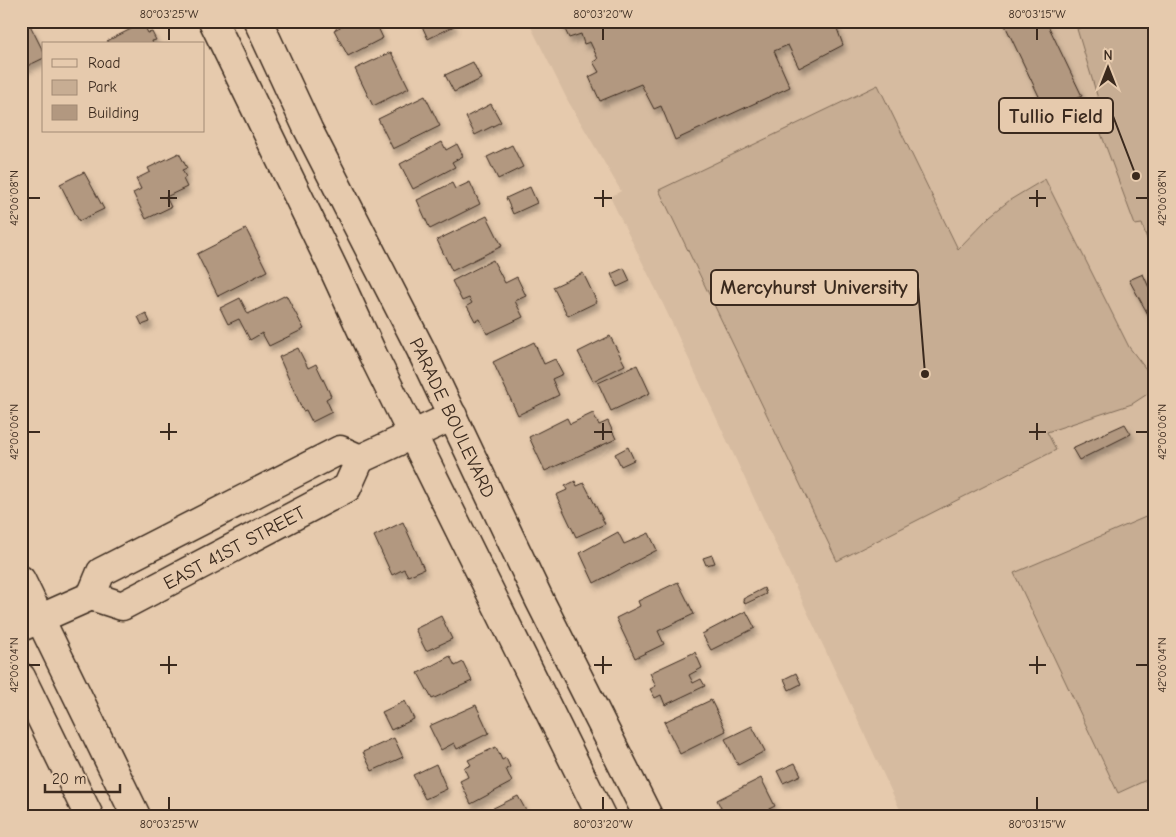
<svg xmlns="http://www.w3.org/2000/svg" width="1176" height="837" viewBox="0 0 1176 837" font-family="'Comic Neue',sans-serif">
<defs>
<filter id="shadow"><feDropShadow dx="3" dy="5.5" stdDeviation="2.5" flood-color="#0004"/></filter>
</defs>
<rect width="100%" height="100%" fill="#e6caad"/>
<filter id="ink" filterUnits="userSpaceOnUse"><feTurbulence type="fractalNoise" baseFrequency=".02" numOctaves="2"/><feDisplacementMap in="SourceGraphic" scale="10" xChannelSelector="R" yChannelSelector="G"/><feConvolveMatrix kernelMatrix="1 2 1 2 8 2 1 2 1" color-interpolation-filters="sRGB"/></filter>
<g filter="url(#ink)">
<path fill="#d6bba0" d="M528,21H1155V816H903L663,304L610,197L621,191L568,101Z"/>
<path fill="#c7ad93" stroke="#816c58" d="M1089,21H1155V263L1142,224L1135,225L1099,128L1106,125L1077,29L1090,25Z
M878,85L958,249L990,216L1010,200L1045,179L1129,347L1152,377V391L1132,404L1047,432L1056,450L837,561L659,190Z
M1155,513V776L1118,793L1014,573Z"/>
<path fill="#b29880" stroke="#3b2a1e" filter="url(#shadow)" d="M352,21H375L383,38L348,56L334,30Z
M452,21L454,26L428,39L420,22Z
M561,21H838L835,23L843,45L799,68L788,45L774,51L790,87L675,140L661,106L654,109L641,84L600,101L589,77L599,72L593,62L598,59L590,42L584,44L581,34L569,38Z
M1003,21H1046L1082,96L1046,111Z
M143,23L148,33L152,32L156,40L152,41L153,44H109L107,41Z
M30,25L44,53V58L21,69V30Z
M391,52L409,88L373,106L355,69Z
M473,62L481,79L454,92L445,75Z
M425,96L440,126L393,149L378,119Z
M491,104L501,122L475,135L466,117Z
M442,142L446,150L457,144L463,156L452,162L455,167L413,189L400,164Z
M512,145L523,167L498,179L487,157Z
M179,153L187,168L182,170L186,177L183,179L187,187L166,197L171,207L146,219L133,193L141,189L136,179L150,172L148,168Z
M84,172L104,209L79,221L60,184Z
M470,182L480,204L430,229L417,200L452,183L455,189Z
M530,187L537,203L513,214L506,198Z
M487,216L502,246L452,271L437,240Z
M246,229L267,271L218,296L197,254Z
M493,260L505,283L517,277L526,296L515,301L523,317L487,334L480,319L475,321L467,306L472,303L469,298L462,301L452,281Z
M624,268L630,281L617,287L611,274Z
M583,273L597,302L568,316L553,287Z
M1143,274L1155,301V327L1129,280Z
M286,295L304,329L269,346L262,333L250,340L239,319L228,324L220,308L240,298L248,314Z
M146,313L150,322L142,325L138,317Z
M610,336L625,365L593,381L578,352Z
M534,342L544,364L555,359L563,374L552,379L559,395L518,415L493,362Z
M298,348L308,368L316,364L331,396L326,399L332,412L312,422L306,410L303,411L279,357Z
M637,365L650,393L611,411L598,383Z
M593,413L599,425L608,421L616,439L545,471L529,437L567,418L570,424Z
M1125,424L1131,434L1079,460L1072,448Z
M628,447L634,460L621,466L615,454Z
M575,481L577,486L584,483L605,524L576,537L556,495L567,490L565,486Z
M403,522L424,569L408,576L404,569L392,575L374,536Z
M618,532L624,544L649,533L657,550L594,583L580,553Z
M712,555L715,563L706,565L703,558Z
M678,582L694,614L658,631L664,644L635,658L616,618L640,606L638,601Z
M764,588L766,594L745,604L743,599Z
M746,611L755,628L711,650L702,634Z
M441,616L452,639L426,651L415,629Z
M695,652L702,668L689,675L693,683L701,679L705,686L665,705L661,695L655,698L650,689L656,686L650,673Z
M450,656L455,666L463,662L472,681L432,699L418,673Z
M796,673L801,684L789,690L784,679Z
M711,700L726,731L680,754L664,722Z
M405,701L414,719L391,730L382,712Z
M476,705L489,733L457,749L454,743L441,750L429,726Z
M752,726L765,751L738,765L725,739Z
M394,738L403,757L372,771L363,752Z
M496,747L502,760L506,758L510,767L506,769L512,782L471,804L460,781L468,777L464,768L471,765L468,760Z
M795,763L801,775L783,783L777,771Z
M436,764L447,789L425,799L413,775Z
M761,778L775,806L755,816H725L717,800Z
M518,796L529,816H477Z"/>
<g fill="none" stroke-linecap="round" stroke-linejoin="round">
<defs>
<g id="minor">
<path d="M213,21L334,270L373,355L601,816"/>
<path id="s1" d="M258,21L308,129L421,350L540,601L648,816"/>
<path d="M340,450L360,459L347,488L122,606L91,596L101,572Z"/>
<path d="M360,459L453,416"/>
<path d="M21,580L136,816"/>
<path d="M21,627L91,596"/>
<path d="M21,677L89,816"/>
</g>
</defs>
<use href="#minor" stroke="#3b2a1e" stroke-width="31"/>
<use href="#minor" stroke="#e6caad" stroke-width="28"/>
</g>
</g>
<path fill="none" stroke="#3b2a1e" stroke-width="2" d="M169,28V40M603,28V40M1037,28V40M169,190V207M603,190V207M1037,190V207M28,198H40M160,198H177M594,198H612M1029,198H1046M1136,198H1148M169,423V440M603,423V440M1037,423V440M28,432H40M160,432H177M594,432H612M1029,432H1046M1136,432H1148M169,656V674M603,656V674M1037,656V674M28,665H40M160,665H177M594,665H612M1029,665H1046M1136,665H1148M169,797V810M603,797V810M1037,797V810"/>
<g text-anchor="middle" stroke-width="5" stroke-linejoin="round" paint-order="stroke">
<g font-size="19" fill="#3b2a1e" stroke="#e6caad">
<text dy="7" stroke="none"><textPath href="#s1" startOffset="442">PARADE BOULEVARD</textPath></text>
<text transform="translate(234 547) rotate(-28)" y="7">EAST 41ST STREET</text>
</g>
</g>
<path fill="none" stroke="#3b2a1e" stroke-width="2" d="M1136 176L1113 116M925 374L918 287"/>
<g fill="#3b2a1e" stroke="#e6caad" stroke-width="2">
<circle cx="1136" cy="176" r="5"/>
<circle cx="925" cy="374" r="5"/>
</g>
<g fill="#e6caad" stroke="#3b2a1e" stroke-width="2">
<rect x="999" y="98" width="114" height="35" rx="5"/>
<rect x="711" y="270" width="207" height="35" rx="5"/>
</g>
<g font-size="20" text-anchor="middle" font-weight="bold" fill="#3b2a1e">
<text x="1056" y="123">Tullio Field</text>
<text x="814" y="294">Mercyhurst University</text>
</g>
<rect width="1176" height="837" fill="none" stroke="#e6caad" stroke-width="55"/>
<rect x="42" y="42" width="162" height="90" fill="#e6caad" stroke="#a28a74"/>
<rect x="52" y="59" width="25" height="8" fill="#e6caad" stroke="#a28a74"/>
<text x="88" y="68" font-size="15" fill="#3b2a1e">Road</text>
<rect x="52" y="80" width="25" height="15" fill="#c7ad93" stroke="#a28a74"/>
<text x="88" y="92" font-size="15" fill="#3b2a1e">Park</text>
<rect x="52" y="105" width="25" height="15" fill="#b29880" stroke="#a28a74"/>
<text x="88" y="118" font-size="15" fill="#3b2a1e">Building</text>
<g transform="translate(1108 68)" stroke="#e6caad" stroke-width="4" paint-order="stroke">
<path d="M0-4L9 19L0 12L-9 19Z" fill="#3b2a1e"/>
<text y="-8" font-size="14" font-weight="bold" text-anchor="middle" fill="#3b2a1e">N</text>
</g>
<path d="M45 784v8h75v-8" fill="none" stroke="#3b2a1e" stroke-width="2.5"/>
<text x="52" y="784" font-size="15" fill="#3b2a1e" stroke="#e6caad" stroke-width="4" paint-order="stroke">20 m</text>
<rect x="28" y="28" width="1120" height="782" fill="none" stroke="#3b2a1e" stroke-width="2"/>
<g font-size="12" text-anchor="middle" fill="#3b2a1e">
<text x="169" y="18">80°03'25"W</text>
<text x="603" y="18">80°03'20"W</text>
<text x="1037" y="18">80°03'15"W</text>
<text transform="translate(14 198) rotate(-90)" y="4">42°06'08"N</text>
<text transform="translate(1162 198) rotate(-90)" y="4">42°06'08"N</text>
<text transform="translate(14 432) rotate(-90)" y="4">42°06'06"N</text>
<text transform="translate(1162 432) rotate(-90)" y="4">42°06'06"N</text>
<text transform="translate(14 665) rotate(-90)" y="4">42°06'04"N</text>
<text transform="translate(1162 665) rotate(-90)" y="4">42°06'04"N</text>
<text x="169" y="828">80°03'25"W</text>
<text x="603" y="828">80°03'20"W</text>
<text x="1037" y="828">80°03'15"W</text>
</g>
</svg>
